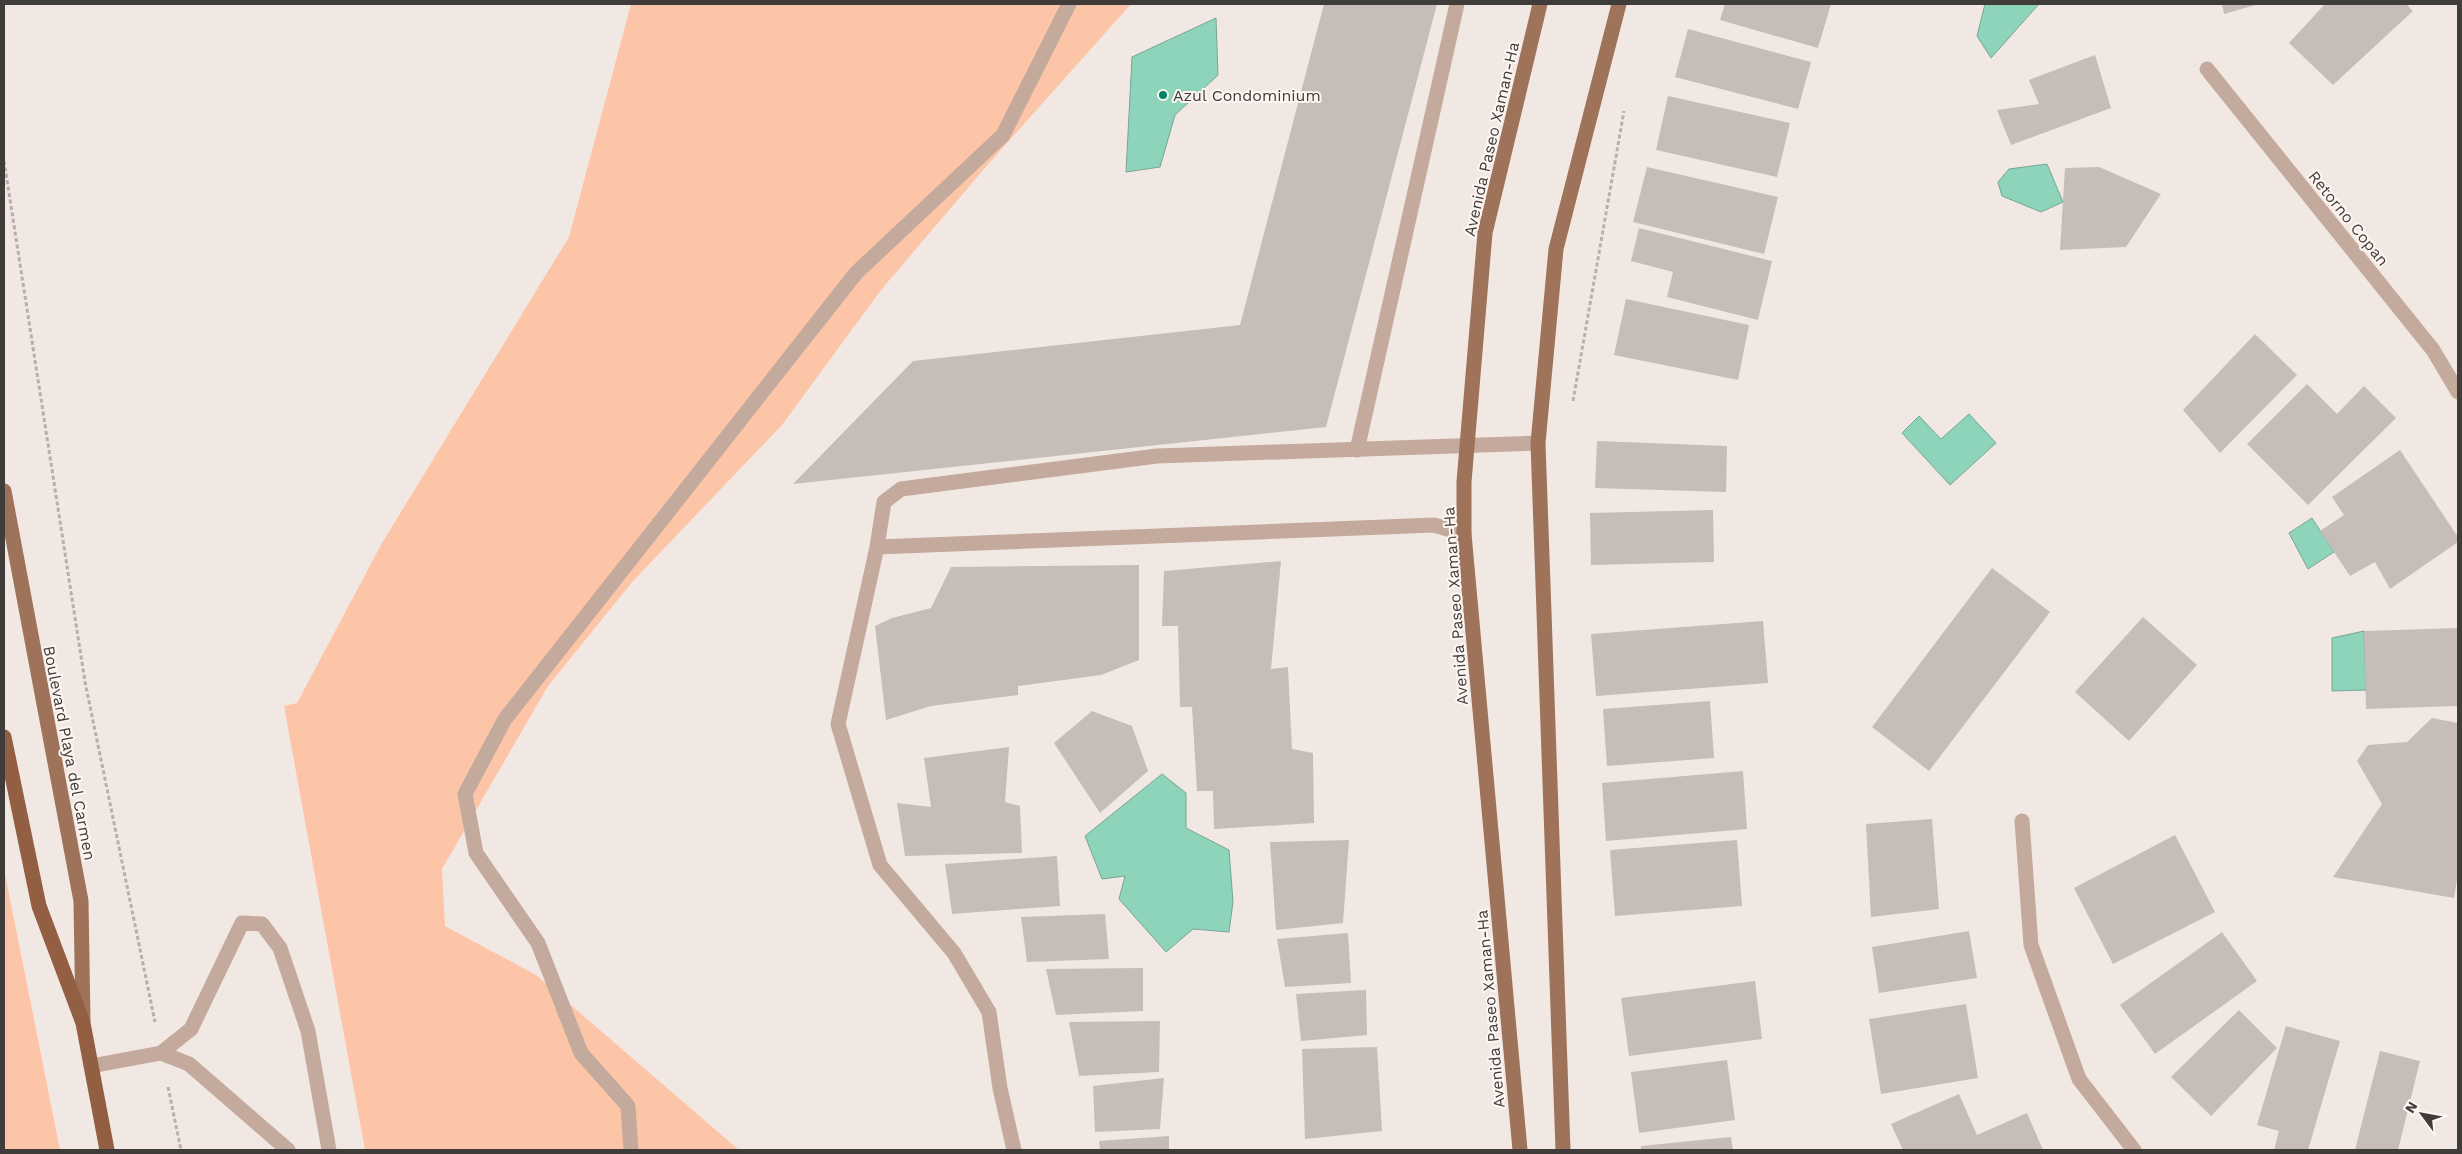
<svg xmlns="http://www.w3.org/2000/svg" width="2462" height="1154" viewBox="0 0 2462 1154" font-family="'Work Sans',sans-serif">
<rect width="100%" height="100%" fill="#f2e8e3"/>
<path fill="#fdc5a7" d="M631,4H1131L984,169L881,290L782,425L633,581L548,686L442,869L445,926L536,975L739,1150H365L284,706L297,703L382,543L569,237Z
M4,869L60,1150H4Z"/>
<path fill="#8ed4bb" stroke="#76a694" d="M1985,4H2039L1991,58L1977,36Z
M1216,18L1218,75L1175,115L1160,167L1126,172L1132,57Z
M2047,164L2063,202L2041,212L2002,196L1998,182L2009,169Z
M1969,414L1996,443L1950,485L1902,433L1919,416L1941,439Z
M2312,518L2334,552L2308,569L2289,533Z
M2364,631L2366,690L2332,691V638Z
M1162,774L1186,793V828L1229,850L1233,902L1229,932L1193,929L1166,952L1119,899L1125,876L1102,879L1085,836Z"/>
<path fill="#c6bdb8" d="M1324,4H1437L1326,427L793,484L913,361L1240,325Z
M1725,4H1831L1818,48L1720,20Z
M2222,4H2259L2224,14Z
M2325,4H2406L2413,11L2333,85L2289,43Z
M1688,29L1811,62L1798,109L1675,77Z
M2095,55L2111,108L2011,145L1997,110L2039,104L2029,80Z
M1668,96L1790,123L1777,177L1656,150Z
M1647,167L1778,197L1764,254L1633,222Z
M2099,167L2161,194L2126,247L2060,250L2065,168Z
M1639,228L1772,261L1758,320L1667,297L1673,272L1631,261Z
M1626,299L1749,325L1738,380L1614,355Z
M2255,334L2297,375L2220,453L2183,410Z
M2307,384L2337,414L2364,386L2396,418L2308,505L2247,444Z
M1597,441L1727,446L1726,492L1595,488Z
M2400,450L2458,537V542L2390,589L2375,562L2350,576L2320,531L2344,515L2332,497Z
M1713,510L1714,562L1591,565L1590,513Z
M1281,561L1271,669L1288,667L1292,749L1313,753L1314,823L1214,829L1213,791H1197L1192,707H1180L1178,626H1162L1164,571Z
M1139,565V660L1101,675L1018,686V695L931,706L886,720L875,626L892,618L931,608L951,567Z
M1992,568L2050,612L1929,771L1872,727Z
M2143,617L2197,665L2129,741L2075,692Z
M1763,621L1768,683L1596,696L1591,634Z
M2458,628V706L2366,709L2364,631Z
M1710,701L1714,758L1607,766L1603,709Z
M1092,711L1132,726L1148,771L1100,813L1054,743Z
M2432,718L2458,723V874L2454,898L2333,877L2382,804L2357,761L2368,745L2407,742Z
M1009,747L1005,802L1020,806L1022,853L905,856L897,803L931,807L924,758Z
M1743,771L1747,829L1606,841L1602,783Z
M1932,819L1939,909L1871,917L1866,824Z
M2175,835L2215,912L2113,964L2074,888Z
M1349,840L1343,923L1276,930L1270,842Z
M1737,840L1742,906L1615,916L1610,850Z
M1057,856L1060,906L952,914L945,864Z
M1105,914L1109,959L1027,962L1021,917Z
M1969,931L1977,978L1879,993L1872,947Z
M2222,932L2257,981L2155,1054L2120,1005Z
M1348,933L1351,983L1285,987L1277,939Z
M1143,968V1011L1056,1015L1046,969Z
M1755,981L1762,1039L1629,1056L1621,998Z
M1366,990L1367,1035L1301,1041L1296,994Z
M1966,1004L1978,1078L1881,1094L1869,1019Z
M2239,1010L2277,1048L2211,1116L2171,1077Z
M1160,1021L1159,1072L1079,1076L1069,1022Z
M2286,1026L2340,1041L2308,1150H2274L2279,1131L2257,1125Z
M1377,1047L1382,1131L1305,1139L1302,1049Z
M2380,1051L2420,1061L2398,1150H2355Z
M1727,1060L1735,1120L1639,1133L1631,1072Z
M1164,1078L1160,1129L1095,1132L1093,1086Z
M1959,1094L1977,1135L2027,1113L2043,1150H1903L1891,1124Z
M1169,1136V1150H1100L1099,1141Z
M1731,1137L1733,1150H1641V1146Z"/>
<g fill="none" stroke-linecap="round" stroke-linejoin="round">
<path stroke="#b7afab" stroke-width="3" stroke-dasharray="4 2.5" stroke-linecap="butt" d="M4,161L85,682L155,1022
M1573,401L1624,111
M168,1087L181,1150"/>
<path stroke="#c3aa9c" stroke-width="15" d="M2207,69L2433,350L2458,392
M1357,450L1457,4
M877,547L1434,525L1464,534
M2022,821L2031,945L2079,1079L2134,1150
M161,1053L189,1064L288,1150
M91,1066L161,1053L191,1029L242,923L262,924L280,948L308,1031L329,1150
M631,1150L628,1106L581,1053L538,943L476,853L465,794L505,719L856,273L1003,135L1069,4
M1014,1150L1000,1088L989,1012L954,953L880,865L838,724L877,547L884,502L901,489L1157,456L1538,443"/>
<path stroke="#9f735a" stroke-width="15" d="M4,491L81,901L83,1021
M1520,1150L1464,534V482L1485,233L1540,4
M1563,1150L1538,443L1556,249L1619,4"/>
<path stroke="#925f42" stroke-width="15" d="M4,737L39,906L83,1023L107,1150"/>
</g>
<circle fill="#008366" stroke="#fef6f2" stroke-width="2" cx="1163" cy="95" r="5"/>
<g text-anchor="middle" stroke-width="4" stroke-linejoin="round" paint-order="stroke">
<g font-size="16" fill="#3f3c3a" stroke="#fef6f2" text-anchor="start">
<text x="1173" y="101">Azul Condominium</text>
</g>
<g font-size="16" fill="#3f3c3a" stroke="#fef6f2">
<text transform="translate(1491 139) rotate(-77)" y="6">Avenida Paseo Xaman-Ha</text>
<text transform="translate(2349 218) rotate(51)" y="6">Retorno Copan</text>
<text transform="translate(1455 606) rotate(-94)" y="6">Avenida Paseo Xaman-Ha</text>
<text transform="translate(70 753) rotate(79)" y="6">Boulevard Playa del Carmen</text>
<text transform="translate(1490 1009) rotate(-95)" y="6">Avenida Paseo Xaman-Ha</text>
</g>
</g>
<rect width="2462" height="1154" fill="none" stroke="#3f3c3a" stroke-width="10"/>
<g transform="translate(2422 1114) rotate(302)" stroke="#fef6f2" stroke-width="4" paint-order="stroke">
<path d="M0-4L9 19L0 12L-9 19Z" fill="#3f3c3a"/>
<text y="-8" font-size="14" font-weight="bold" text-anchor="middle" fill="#3f3c3a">N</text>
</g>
</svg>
